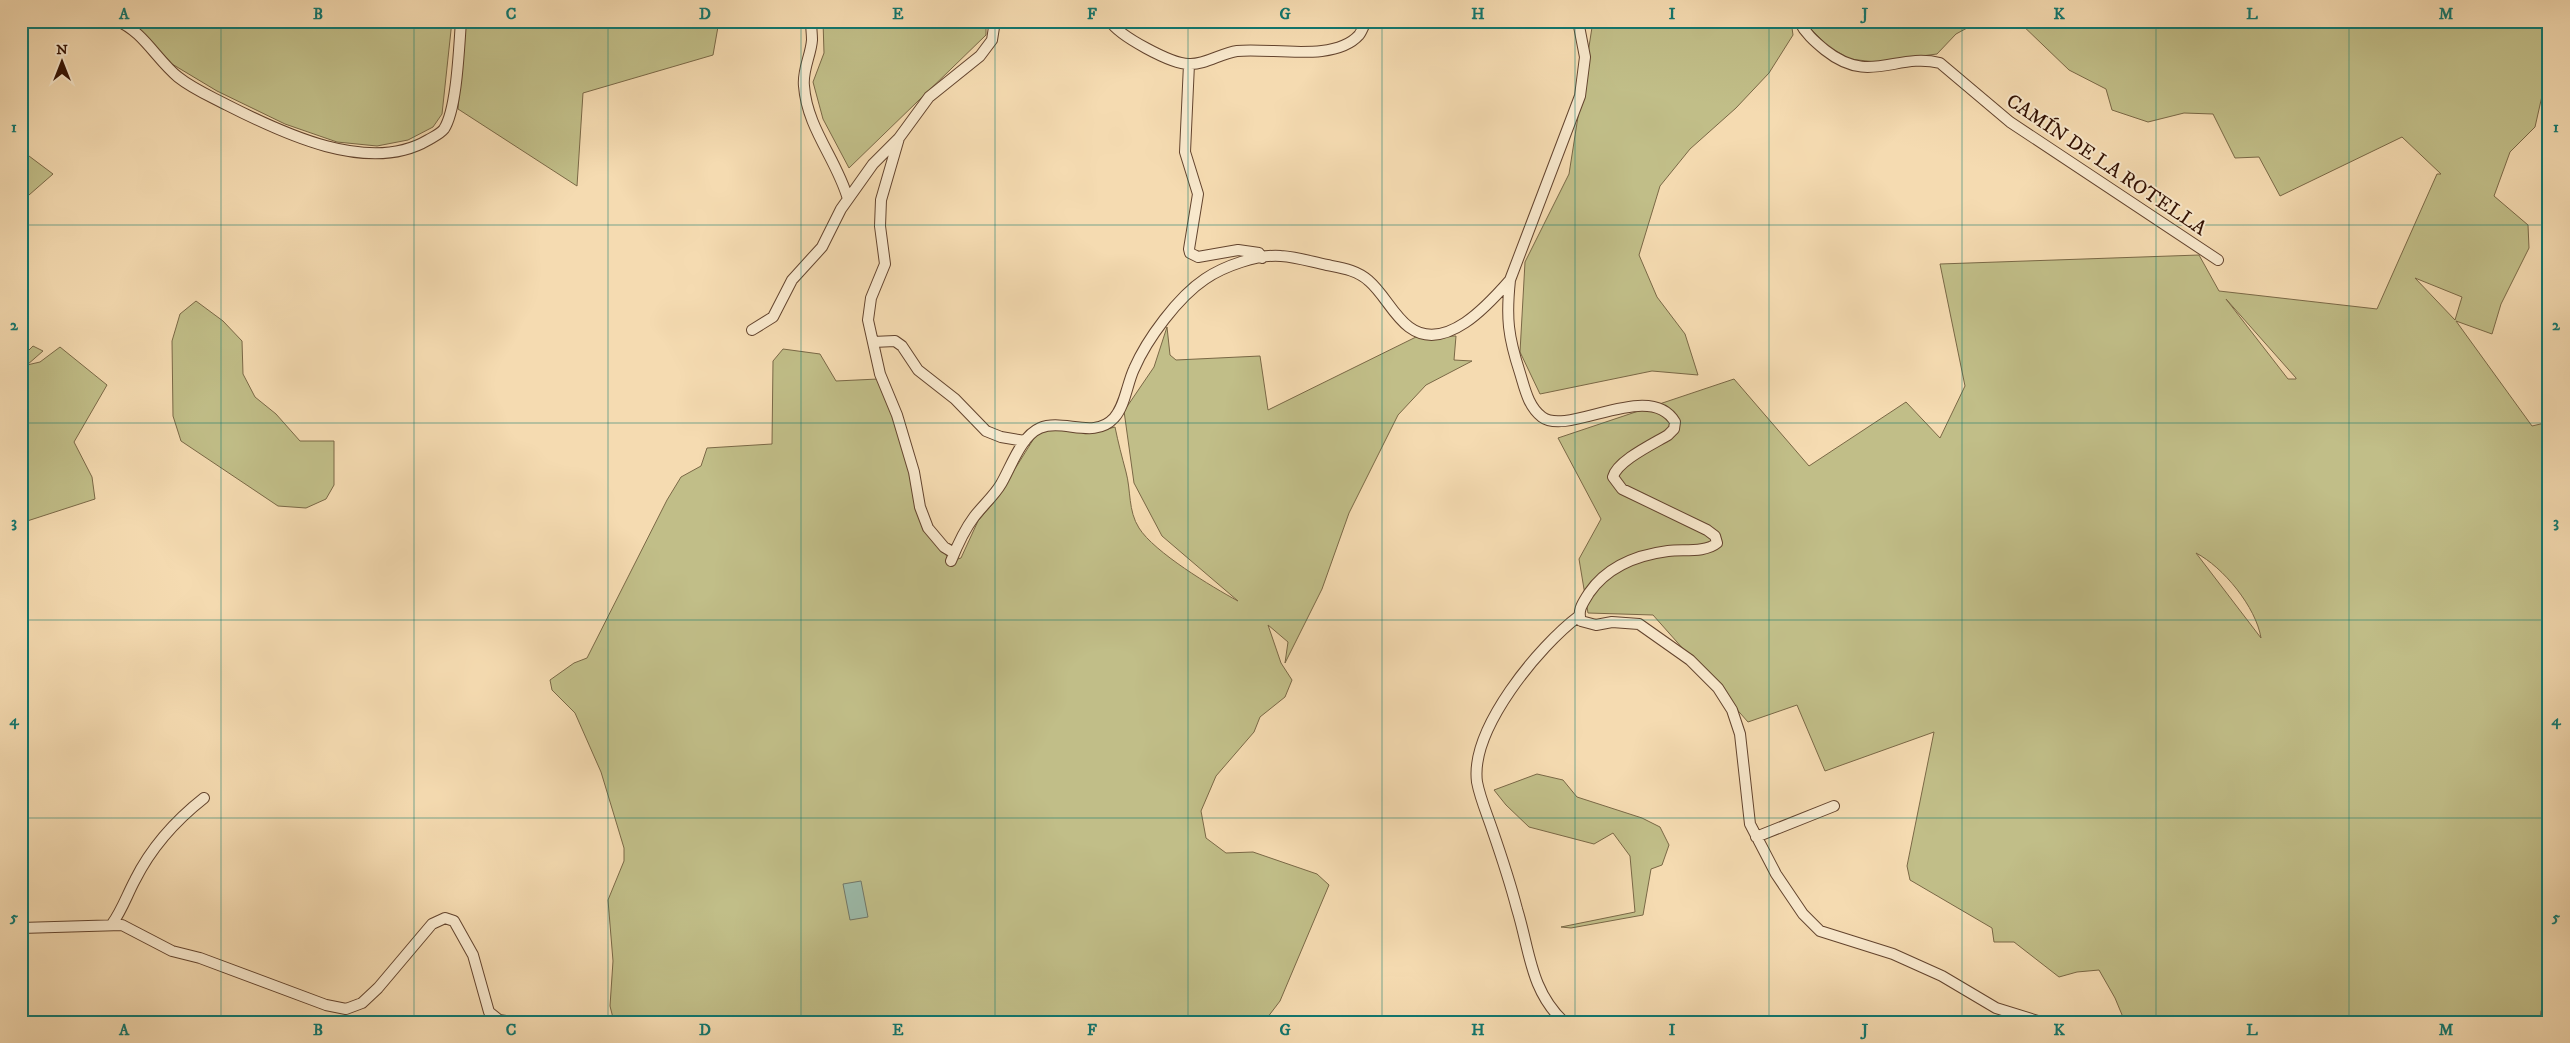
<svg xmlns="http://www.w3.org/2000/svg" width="2570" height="1043" viewBox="0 0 2570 1043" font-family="'IM FELL DW Pica',serif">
<rect width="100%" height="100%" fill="#f5dbb1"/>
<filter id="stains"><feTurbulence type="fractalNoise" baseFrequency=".004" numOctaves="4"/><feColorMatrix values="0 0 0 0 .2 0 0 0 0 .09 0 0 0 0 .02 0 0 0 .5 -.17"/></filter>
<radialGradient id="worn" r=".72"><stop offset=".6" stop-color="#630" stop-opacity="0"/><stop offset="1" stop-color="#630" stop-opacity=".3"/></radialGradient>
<path fill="#c1be88" stroke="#7a6846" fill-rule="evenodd" d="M132,21H452L442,114L433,127L408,140L377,146L337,142L285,124L217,91L172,64Z
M465,21H719L713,55L583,93L577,186L458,109Z
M823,21H986V35L849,168L823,119L813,82L824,53Z
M1593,21H1791L1793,35L1769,73L1736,108L1690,149L1660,186L1639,255L1657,297L1685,334L1698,375L1652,371L1540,394L1520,352L1525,262L1569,174Z
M1808,21H1980L1956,34L1937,54L1875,62L1850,59L1829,47L1811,29Z
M2018,21H2549V88L2542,96L2535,127L2510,152L2494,196L2528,225L2529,248L2501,304L2492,334L2456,321L2532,426L2549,422V999L2541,1011L2540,1022H2125L2115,998L2099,970L2077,972L2059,977L2014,942H1994L1992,928L1910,880L1907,866L1934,732L1825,771L1797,705L1748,722L1653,615L1588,613L1579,559L1601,519L1558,438L1734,379L1809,466L1906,402L1940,438L1965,386L1940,264L2199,255L2219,291L2377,309L2437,174H2441L2402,137L2280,196L2259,157L2235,158L2213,114L2184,113L2148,122L2112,110L2106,89L2069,70ZM2415,278L2462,297L2455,320ZM2226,299L2296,378V379H2288ZM2196,553C2223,567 2256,607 2261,638Z
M21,150L53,174L21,202Z
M196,301L223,321L242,341L243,374L255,397L276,414L300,441H334V485L326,499L306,508L278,506L181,441L173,416L172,341L180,314Z
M1167,327L1170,355L1176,360L1260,356L1268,410L1416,337L1456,336L1454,360L1472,361L1426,385L1398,415L1349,513L1322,589L1285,663L1288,642L1268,625L1281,663L1292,680L1285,697L1260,717L1254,732L1216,776L1201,811L1206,838L1226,853L1253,852L1317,874L1329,885L1280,1001L1264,1022H614L610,1006L613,961L608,900L624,861V848L601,772L575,713L552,690L550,680L574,663L587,658L667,500L681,477L701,466L707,448L772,444L773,361L783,349L820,354L836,381L878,379L894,417L913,485L915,508L924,529L951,561L961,558L978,521L995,501L1036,435L1049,429L1092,433L1115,427C1118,442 1122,457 1126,472C1131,490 1128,511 1139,528C1154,552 1212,587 1238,601L1162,536L1134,483L1124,411L1154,367Z
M33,346L43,351L27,365L40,362L60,347L107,385L74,442L92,477L95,499L21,523V358Z
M1537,774L1563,780L1577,797L1642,818L1660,827L1669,845L1662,865L1651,869L1643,915L1571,928L1561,927L1635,912L1630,856L1613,833L1594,844L1529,827L1506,805L1494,790Z"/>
<path fill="#9cbbaa" stroke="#727767" d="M861,881L868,917L850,920L843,884Z"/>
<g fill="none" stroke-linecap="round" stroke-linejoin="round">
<defs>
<path id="minor" d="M117,21C142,30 157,60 178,77C193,89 210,96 227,105C282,133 369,175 428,140C433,137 440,134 444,129C457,109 459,47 461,21
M811,21C811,27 812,34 812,40C811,55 802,71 804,86C807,128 837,160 848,199
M1110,21C1119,36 1171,64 1189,64C1205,65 1221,53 1237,51C1270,47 1334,63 1359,35C1362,31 1364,25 1366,21
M1578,21L1585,57L1580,96L1510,280C1506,318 1508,336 1520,373C1525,389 1528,406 1542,417C1568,437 1650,379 1675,422L1674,429L1668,435C1653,444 1617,461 1613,477L1622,489L1707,530L1715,536L1717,543C1705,553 1683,549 1668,551C1637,555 1607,567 1589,593C1583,603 1577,610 1581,621L1596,625L1612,622L1639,624L1690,660L1718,688L1732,710L1740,734L1750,824L1776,874L1803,914L1820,931L1893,954L1942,976L1996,1008L2041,1022
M1799,21C1805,33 1814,41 1825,50C1870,86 1896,52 1940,63L2010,122L2218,260
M1189,64L1185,152L1198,194L1189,249L1190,253L1198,257L1238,250L1259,253L1262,258
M899,138L881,200L880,226L885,264L871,298L868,320L880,374L897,415L914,472L920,507L928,528L944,547L954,553
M752,330L773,317L792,280L822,247L841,209L873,164L899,138L929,97L980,56L992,40L995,21
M873,342L895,341L902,346L918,370L955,399L986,431L1001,437L1025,441
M951,561C957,546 965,529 974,517C983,505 994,496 1001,484C1011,467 1021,436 1040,428C1063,418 1094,440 1114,418C1125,406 1127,384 1134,369C1147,339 1178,297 1205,279C1224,266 1258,254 1281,256C1297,257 1312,262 1327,265C1342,268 1357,270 1369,281C1384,294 1393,315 1409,327C1445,354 1489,304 1510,280
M1756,837L1834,806
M112,924C122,910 127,895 135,880C151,848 176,820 204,798
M21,928L122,925L172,951L200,958L326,1005L346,1009L362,1003L378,988L432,924L445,918L454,921L473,955L489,1012L499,1020L513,1022
M1564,1022C1530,990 1530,951 1517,909C1510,882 1501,855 1492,829C1487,814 1480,798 1477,782C1470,729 1539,646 1579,616"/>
</defs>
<use href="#minor" stroke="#63442e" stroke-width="12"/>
<use href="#minor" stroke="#f8e8cc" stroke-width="10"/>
</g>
<path fill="none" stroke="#0f766e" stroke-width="1" stroke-opacity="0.55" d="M221,21V1022M414,21V1022M608,21V1022M801,21V1022M995,21V1022M1188,21V1022M1382,21V1022M1575,21V1022M1769,21V1022M1962,21V1022M2156,21V1022M2349,21V1022M21,225H2549M21,423H2549M21,620H2549M21,818H2549"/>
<g text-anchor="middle" stroke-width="4" stroke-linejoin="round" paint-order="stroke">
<g font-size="20" fill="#321103" stroke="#f8e8cc">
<text transform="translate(2107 164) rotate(34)" y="7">CAMÍN DE LA ROTELLA</text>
</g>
</g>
<rect width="2570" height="1043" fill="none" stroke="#f5dbb1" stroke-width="55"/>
<g transform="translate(62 62)" stroke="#f8e8cc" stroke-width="4" paint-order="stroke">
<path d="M0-4L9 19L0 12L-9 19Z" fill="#321103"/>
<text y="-8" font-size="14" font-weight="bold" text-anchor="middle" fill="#321103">N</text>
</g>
<rect x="28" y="28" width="2514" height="988" fill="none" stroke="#0f766e" stroke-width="2"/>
<g font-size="16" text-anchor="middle" font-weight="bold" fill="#0f766e">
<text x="124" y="19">A</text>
<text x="318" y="19">B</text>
<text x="511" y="19">C</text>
<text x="705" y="19">D</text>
<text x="898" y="19">E</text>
<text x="1092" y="19">F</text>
<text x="1285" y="19">G</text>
<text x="1478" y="19">H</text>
<text x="1672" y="19">I</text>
<text x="1865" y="19">J</text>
<text x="2059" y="19">K</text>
<text x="2252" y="19">L</text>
<text x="2446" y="19">M</text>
<text x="14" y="132">1</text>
<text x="2556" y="132">1</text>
<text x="14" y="330">2</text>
<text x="2556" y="330">2</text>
<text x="14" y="527">3</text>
<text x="2556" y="527">3</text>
<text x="14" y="725">4</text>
<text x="2556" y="725">4</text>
<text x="14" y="922">5</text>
<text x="2556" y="922">5</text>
<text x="124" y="1035">A</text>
<text x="318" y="1035">B</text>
<text x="511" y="1035">C</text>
<text x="705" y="1035">D</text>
<text x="898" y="1035">E</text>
<text x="1092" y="1035">F</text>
<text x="1285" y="1035">G</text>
<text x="1478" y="1035">H</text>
<text x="1672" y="1035">I</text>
<text x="1865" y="1035">J</text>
<text x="2059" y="1035">K</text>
<text x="2252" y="1035">L</text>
<text x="2446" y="1035">M</text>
</g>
<rect width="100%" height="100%" filter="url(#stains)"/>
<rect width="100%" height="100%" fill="url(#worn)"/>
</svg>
